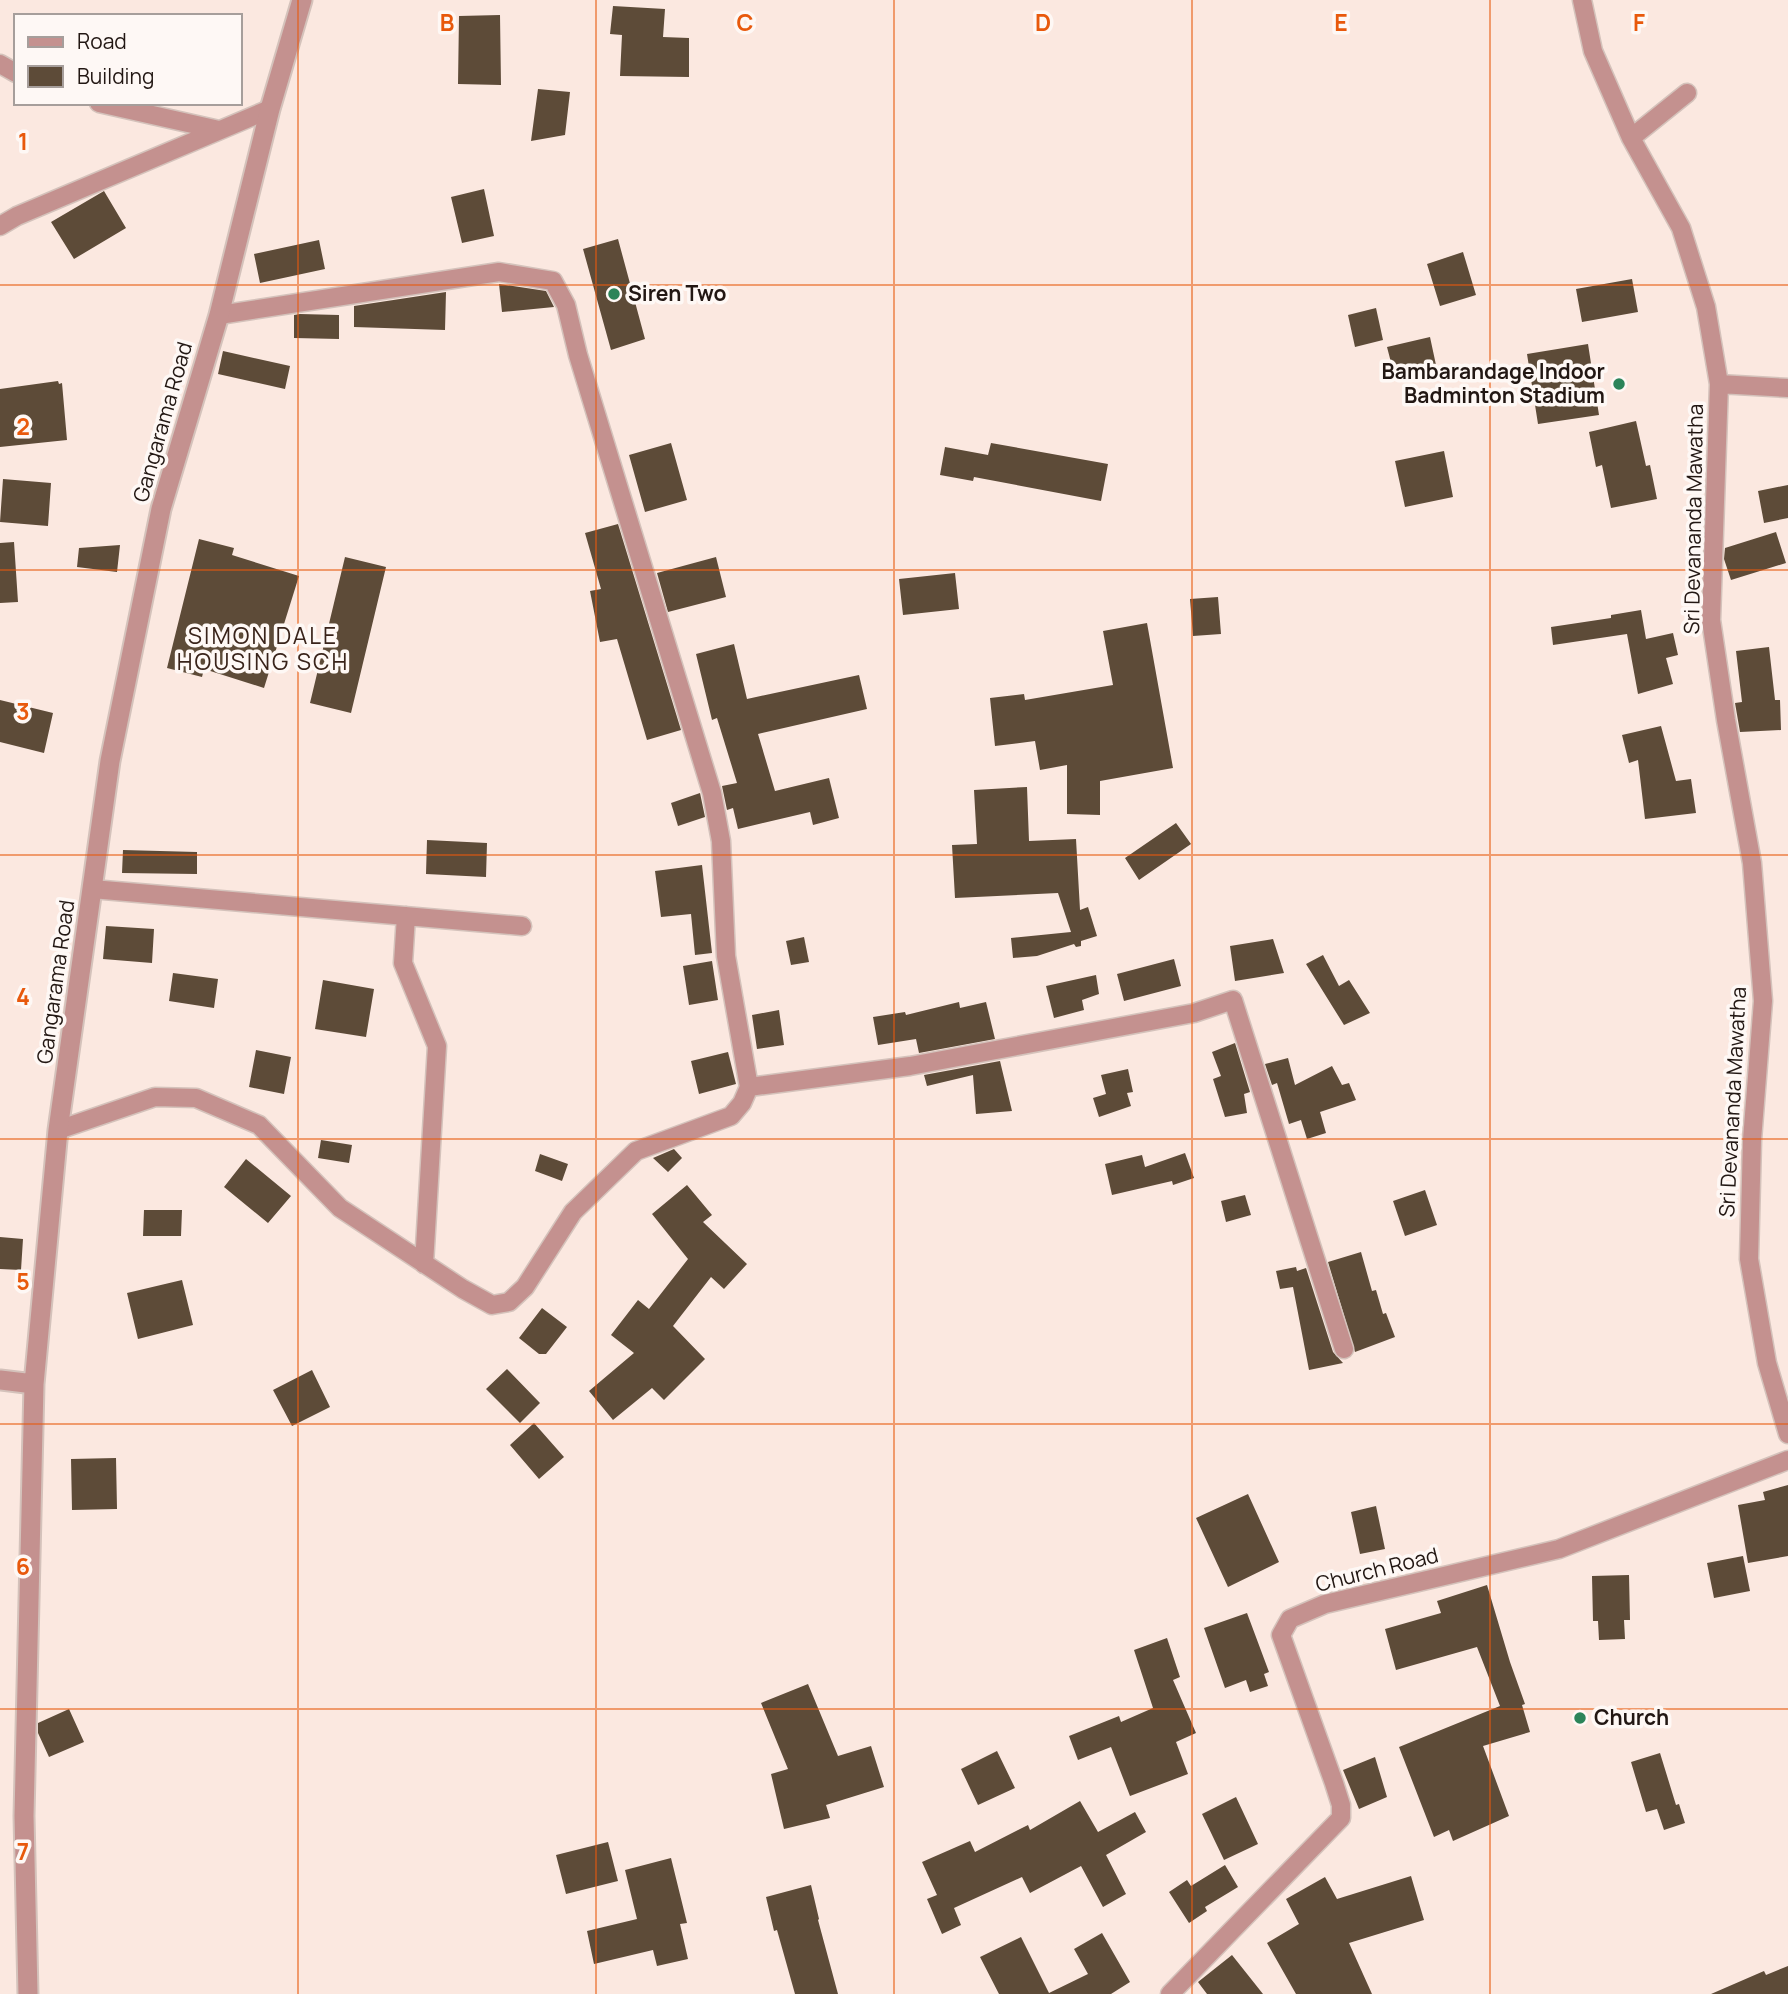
<svg xmlns="http://www.w3.org/2000/svg" width="1788" height="1994" viewBox="0 0 1788 1994" font-family="Manrope,sans-serif">
<rect width="100%" height="100%" fill="#fbe8e0"/>
<path fill="#5d4b38" d="M613,6L665,9L663,37L689,38V77L620,76L622,35L610,34Z
M500,15L501,85L458,84L459,16Z
M538,89L570,92L565,135L531,141Z
M484,189L494,236L462,243L451,197Z
M104,191L126,228L74,259L51,222Z
M618,239L645,339L611,350L583,249Z
M319,240L325,269L260,283L254,254Z
M1463,252L1476,295L1440,306L1427,264Z
M1632,279L1638,312L1582,322L1576,289Z
M499,284L546,291L554,307L502,312Z
M446,292L445,330L354,327V306Z
M1376,308L1383,340L1355,347L1348,315Z
M300,314L339,315V339L294,338V315Z
M1430,337L1436,365L1394,374L1387,347Z
M1588,344L1599,415L1538,424L1527,354Z
M223,351L290,366L285,389L218,374Z
M58,381L59,384L62,383L67,440L0,447V389Z
M1636,421L1646,466L1650,465L1657,499L1611,508L1602,465L1596,467L1589,432Z
M671,443L687,500L645,512L629,455Z
M991,443L1108,464L1101,501L974,477L973,481L940,475L945,447L988,455Z
M1444,451L1453,497L1405,507L1395,461Z
M3,479L51,483L48,526L0,522Z
M1788,485V518L1764,523L1758,491Z
M618,524L681,730L647,740L617,639L600,642L590,591L601,589L585,533Z
M1776,532L1786,563L1731,580L1724,559L1725,548Z
M199,539L234,548L232,555L299,576L264,688L204,669L202,677L167,668Z
M14,542L18,602L0,603V543Z
M120,545L117,572L77,567L79,548Z
M345,557L386,567L351,713L310,703Z
M716,557L726,597L668,612L657,573Z
M955,573L959,609L903,615L899,579Z
M1218,597L1221,634L1193,636L1190,599Z
M1641,610L1646,639L1673,633L1678,655L1666,658L1673,684L1638,694L1627,634L1553,645L1551,627L1611,618V615Z
M1147,623L1173,768L1100,781V815L1067,814V765L1040,770L1035,741L995,746L990,698L1024,694L1025,700L1113,685L1103,631Z
M734,644L747,699L859,675L867,709L758,734L775,791L829,778L839,818L813,825L810,812L738,829L733,808L727,810L722,786L737,783L717,718L712,720L696,654Z
M1769,647L1775,700H1780L1781,730L1740,732L1735,703L1742,702L1736,651Z
M0,700L53,713L44,753L0,742Z
M1661,726L1676,781L1691,779L1696,813L1645,819L1638,760L1629,763L1622,735Z
M1027,787L1029,841L1076,839L1080,910L1088,907L1097,936L1081,941V946L1076,947L1074,944L1037,956L1013,958L1011,938L1071,932L1058,893L955,898L952,845L977,844L974,790Z
M700,793L705,817L678,826L671,803Z
M1176,823L1191,844L1139,880L1125,858Z
M427,840L487,843L486,877L426,874Z
M123,850L197,852V874L122,873Z
M702,865L712,953L695,955L691,914L661,917L655,871Z
M106,926L154,929L152,963L103,959Z
M804,937L809,962L791,965L786,941Z
M1273,939L1284,973L1235,981L1230,946Z
M1323,955L1339,986L1349,980L1370,1013L1344,1025L1306,964Z
M1174,959L1181,986L1124,1001L1117,974Z
M712,961L718,1000L689,1005L683,966Z
M173,973L218,979L214,1008L169,1001Z
M1096,975L1099,994L1082,1000L1084,1010L1054,1018L1046,986Z
M323,980L374,989L366,1037L315,1029Z
M959,1002L960,1008L986,1002L995,1039L919,1053L916,1039L878,1045L873,1017L905,1012L906,1015Z
M779,1010L784,1045L757,1049L752,1015Z
M1235,1043L1250,1092L1244,1094L1247,1113L1225,1117L1213,1079L1221,1076L1212,1052Z
M256,1050L291,1057L284,1094L249,1087Z
M728,1052L736,1084L699,1094L691,1061Z
M1288,1058L1295,1085L1332,1066L1342,1085L1349,1083L1356,1100L1320,1112L1326,1133L1307,1139L1301,1120L1289,1124L1277,1083L1272,1085L1265,1064Z
M1000,1061L1012,1111L976,1114L973,1075L927,1086L924,1075Z
M1128,1069L1133,1092L1127,1093L1131,1106L1099,1117L1093,1098L1106,1094L1101,1075Z
M321,1140L352,1145L349,1163L318,1158Z
M674,1149L682,1158L668,1172L653,1158Z
M1185,1153L1194,1178L1173,1185L1172,1181L1112,1195L1105,1164L1142,1155L1145,1167Z
M540,1154L568,1164L562,1181L535,1171Z
M246,1159L291,1196L268,1223L224,1187Z
M687,1185L712,1215L703,1222L747,1264L724,1289L711,1277L673,1326L705,1359L664,1400L652,1388L613,1420L589,1391L634,1353L611,1335L638,1300L649,1309L688,1259L652,1214Z
M1425,1190L1437,1225L1405,1236L1393,1201Z
M1245,1195L1251,1215L1226,1222L1221,1201Z
M144,1210H182L181,1236H143Z
M0,1237L23,1239L21,1270L0,1269Z
M1361,1252L1372,1291L1376,1290L1383,1314L1386,1313L1395,1337L1355,1352L1328,1262Z
M1296,1267L1297,1271L1306,1268L1333,1352L1343,1363L1309,1370L1293,1287L1280,1289L1276,1271Z
M182,1280L193,1325L138,1339L127,1293Z
M542,1308L567,1327L546,1354H539L519,1338Z
M507,1369L540,1403L520,1423L486,1389Z
M312,1370L330,1407L292,1426L273,1390Z
M534,1423L564,1457L539,1479L510,1445Z
M116,1458L117,1509L72,1510L71,1459Z
M1788,1485V1556L1748,1563L1738,1505L1765,1500L1763,1492Z
M1248,1494L1279,1562L1228,1587L1196,1518Z
M1376,1506L1385,1549L1360,1554L1351,1512Z
M1743,1556L1750,1591L1714,1598L1707,1563Z
M1629,1575L1630,1620H1624L1625,1639L1599,1640L1598,1621H1593L1592,1576Z
M1487,1585L1510,1662L1525,1704L1522,1705L1530,1732L1483,1746L1509,1816L1453,1841L1449,1830L1434,1837L1399,1747L1500,1706L1477,1647L1396,1670L1385,1629L1441,1613L1437,1601Z
M1247,1613L1269,1672L1264,1674L1268,1686L1250,1692L1246,1680L1225,1688L1204,1628Z
M1167,1638L1180,1677L1173,1680L1196,1733L1176,1742L1188,1774L1130,1796L1111,1747L1078,1760L1069,1736L1119,1716L1121,1722L1153,1708L1134,1650Z
M808,1684L838,1756L871,1746L884,1787L826,1805L830,1818L784,1829L771,1774L788,1769L761,1703Z
M69,1709L84,1742L49,1757L38,1733V1723Z
M997,1751L1015,1788L978,1805L961,1769Z
M1660,1753L1676,1805L1679,1804L1685,1823L1664,1830L1657,1809L1646,1812L1631,1762Z
M1375,1757L1387,1797L1359,1809L1343,1770Z
M1236,1797L1258,1844L1224,1860L1202,1814Z
M1080,1801L1098,1832L1135,1812L1146,1832L1106,1855L1126,1894L1103,1907L1081,1866L1030,1893L1022,1877L954,1908L961,1925L942,1934L927,1899L937,1895L922,1862L970,1841L975,1852L1028,1825L1030,1830Z
M608,1842L618,1881L566,1894L556,1855Z
M671,1858L687,1923L680,1924L688,1959L657,1966L653,1950L594,1964L587,1931L637,1919L625,1870Z
M1225,1865L1238,1887L1205,1907L1207,1911L1189,1923L1169,1892L1187,1880L1191,1886Z
M1411,1876L1424,1920L1349,1943L1372,1994H1296L1267,1943L1299,1924L1286,1899L1325,1877L1337,1899Z
M811,1885L819,1919L818,1920L838,1994H795L777,1930L774,1931L766,1897Z
M1102,1933L1130,1982L1111,1994H999L980,1957L1021,1937L1049,1993L1088,1974L1074,1949Z
M1232,1955L1263,1994H1207L1198,1982Z
M1788,1966V1994H1711L1764,1971L1766,1975Z"/>
<g fill="none" stroke-linecap="round" stroke-linejoin="round">
<defs>
<path id="minor" d="M1582,0L1593,51L1631,138L1681,228L1706,307L1719,384L1711,620L1726,720L1752,863L1763,1001L1752,1140L1749,1259L1767,1363L1788,1434
M0,64L16,73
M99,103L219,130
M1631,138L1687,93
M0,226L17,216L270,109
M219,315L499,272L553,281L566,305L578,355L712,793L721,841L726,956L749,1087
M1719,384L1788,388
M92,889L522,926
M406,916L403,963L437,1046L424,1264
M58,1130L155,1097L196,1098L259,1125L340,1208L463,1289L492,1305L509,1302L525,1287L573,1212L636,1151L731,1116L742,1103L749,1087L910,1066L1194,1013L1233,1000L1344,1349
M1170,1994L1341,1818V1805L1334,1783L1281,1635L1290,1619L1325,1604L1559,1549L1788,1460"/>
<path id="tertiary" d="M0,1380L34,1384
M28,1994L24,1816L34,1384L58,1130L110,761L161,509L219,315L270,109L302,0"/>
</defs>
<use href="#minor" stroke="#d4c2bb" stroke-width="21"/>
<use href="#tertiary" stroke="#d4c2bb" stroke-width="23"/>
<use href="#minor" stroke="#c4918f" stroke-width="18"/>
<use href="#tertiary" stroke="#c4918f" stroke-width="19"/>
</g>
<path fill="none" stroke="#e8590c" stroke-width="2" stroke-opacity="0.55" d="M298,0V1994M596,0V1994M894,0V1994M1192,0V1994M1490,0V1994M0,285H1788M0,570H1788M0,855H1788M0,1139H1788M0,1424H1788M0,1709H1788"/>
<g fill="#2b8459" stroke="#fef8f5" stroke-width="2.5">
<circle cx="614" cy="294" r="7"/>
<circle cx="1619" cy="384" r="7"/>
<circle cx="1580" cy="1718" r="7"/>
</g>
<g text-anchor="middle" stroke-width="7" stroke-linejoin="round" paint-order="stroke">
<g font-size="21" font-weight="bold" fill="#221713" stroke="#fef8f5" text-anchor="start">
<text x="628" y="301">Siren Two</text>
<text x="1605" y="379" text-anchor="end">Bambarandage Indoor<tspan x="1605" dy="24">Badminton Stadium</tspan></text>
<text x="1594" y="1725">Church</text>
</g>
<g font-size="21" fill="#221713" stroke="#fef8f5">
<text transform="translate(163 422) rotate(-74)" y="7">Gangarama Road</text>
<text transform="translate(1694 519) rotate(-89)" y="7">Sri Devananda Mawatha</text>
<text transform="translate(56 982) rotate(-82)" y="7">Gangarama Road</text>
<text transform="translate(1733 1102) rotate(-87)" y="7">Sri Devananda Mawatha</text>
<text transform="translate(1377 1570) rotate(-14)" y="7">Church Road</text>
</g>
<g font-size="23" letter-spacing="2" fill="#39231a" stroke="#fef8f5">
<text x="263" y="644">SIMON DALE<tspan x="263" dy="26">HOUSING SCH</tspan></text>
</g>
</g>
<g font-size="23" text-anchor="middle" font-weight="bold" fill="#e8590c" stroke="#fef8f5" stroke-width="7" stroke-linejoin="round" paint-order="stroke">
<text x="447" y="31">B</text>
<text x="745" y="31">C</text>
<text x="1043" y="31">D</text>
<text x="1341" y="31">E</text>
<text x="1639" y="31">F</text>
<text x="23" y="150">1</text>
<text x="23" y="435">2</text>
<text x="23" y="720">3</text>
<text x="23" y="1005">4</text>
<text x="23" y="1290">5</text>
<text x="23" y="1575">6</text>
<text x="23" y="1860">7</text>
</g>
<rect x="14" y="14" width="228" height="91" fill="#fef8f5" stroke="#a69e9b" stroke-width="2"/>
<rect x="28" y="37" width="35" height="10" fill="#c4918f" stroke="#a69e9b" stroke-width="2"/>
<text x="77" y="49" font-size="21" fill="#221713">Road</text>
<rect x="28" y="66" width="35" height="21" fill="#5d4b38" stroke="#a69e9b" stroke-width="2"/>
<text x="77" y="84" font-size="21" fill="#221713">Building</text>
</svg>
